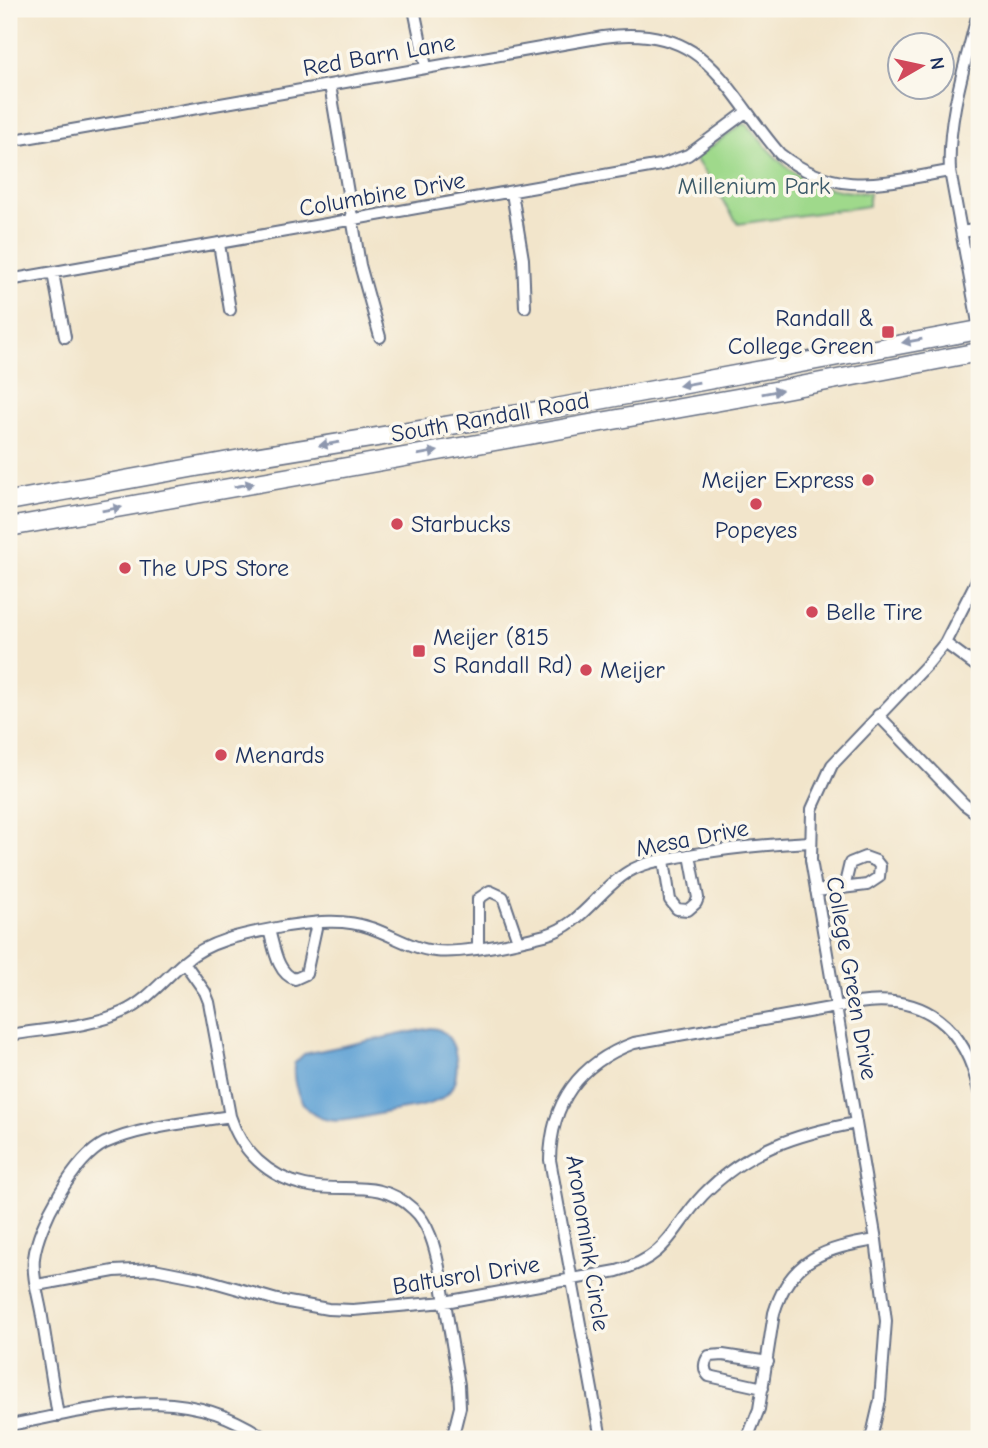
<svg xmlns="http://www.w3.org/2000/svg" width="988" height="1448" viewBox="0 0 988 1448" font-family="'Comic Neue',sans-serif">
<rect width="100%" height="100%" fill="#fbf7ec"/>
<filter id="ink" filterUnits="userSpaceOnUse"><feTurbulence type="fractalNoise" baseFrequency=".0143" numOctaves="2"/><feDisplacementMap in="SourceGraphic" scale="14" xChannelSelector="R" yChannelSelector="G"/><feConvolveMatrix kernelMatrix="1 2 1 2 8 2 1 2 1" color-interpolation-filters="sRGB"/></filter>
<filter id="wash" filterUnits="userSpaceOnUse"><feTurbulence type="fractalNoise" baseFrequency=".00686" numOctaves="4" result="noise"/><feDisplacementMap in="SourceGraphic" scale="28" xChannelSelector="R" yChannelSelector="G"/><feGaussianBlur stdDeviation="1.57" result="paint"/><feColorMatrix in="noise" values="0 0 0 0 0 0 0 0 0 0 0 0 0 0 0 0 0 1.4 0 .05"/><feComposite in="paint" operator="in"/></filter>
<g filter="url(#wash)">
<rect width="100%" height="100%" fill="#f2e5cb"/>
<path fill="#9fd98b" stroke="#5d8474" stroke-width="2" d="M742,124L748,125C785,172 807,191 869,193V206L738,224L695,158Z"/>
<path fill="#61a2d4" stroke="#3e6899" stroke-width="2" d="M431,1028C460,1029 464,1082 445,1096C430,1108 406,1108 388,1112C361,1117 323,1132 304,1105C296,1093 293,1078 294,1064L304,1054Z"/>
</g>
<g filter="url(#ink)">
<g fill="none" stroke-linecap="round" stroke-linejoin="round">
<defs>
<path id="street" d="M414,9L426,67
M979,9C966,62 947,117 950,171L979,328
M330,85L360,265L380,337
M9,141L603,37C707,22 723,88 780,154C838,199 884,182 950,171
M512,193L523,259L525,307
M962,232L979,229
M219,244L230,310
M53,273L65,337
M9,280L661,165L688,155L746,112
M945,643L979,668
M878,715L964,804L979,815
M664,860L670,900L677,909L688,910L696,903L698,898L690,855
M816,891L867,885L879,877L880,866L876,861L865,857L850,863L844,888
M269,930C274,946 277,974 295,979L306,974L317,923
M478,948V899L490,891L503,897L518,941
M184,962L205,992L209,1002L230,1116C241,1151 268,1177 305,1185C343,1194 379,1177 413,1209C429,1223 435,1248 439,1267L459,1385L460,1407L452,1439
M9,1035C44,1029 91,1027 123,1012C147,1001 164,979 184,962C212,938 252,933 287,926C315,922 344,918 371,928C392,935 413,949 435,951C464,954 517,942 545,935C582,925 598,890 628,872C646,861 669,859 689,855C730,848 769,844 810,842
M9,1064V1073
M37,1285L114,1271L154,1269L200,1278L277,1300L328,1309L353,1310L445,1302L617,1271C670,1256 671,1229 703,1195C746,1150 797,1134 856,1123
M763,1388L709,1376C703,1370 704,1362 709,1356L723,1355L768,1362
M58,1416C52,1381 47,1346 41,1311C38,1295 32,1275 34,1258C38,1224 74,1159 105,1143C143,1126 190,1123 230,1116
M9,1425C102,1408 182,1380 266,1439
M601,1439L550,1160C551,1101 580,1063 634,1043L858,1003C925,993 966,1027 979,1092
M747,1439L759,1409L774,1313C790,1259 825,1248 876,1240
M871,1439L880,1400L886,1321L876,1240L811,860L812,809L832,765L926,666L945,643L979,576"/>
<path id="primary" d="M9,501L229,461L556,408L979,330
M9,527L754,395L979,352"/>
</defs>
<use href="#street" stroke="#666f84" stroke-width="14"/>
<use href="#primary" stroke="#666f84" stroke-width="21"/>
<use href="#street" stroke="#fff" stroke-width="10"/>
<use href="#primary" stroke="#fff" stroke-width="18"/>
</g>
<defs><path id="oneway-solid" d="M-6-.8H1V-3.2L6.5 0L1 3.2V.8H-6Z" transform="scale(1.75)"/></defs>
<g fill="#8d97ae">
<use href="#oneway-solid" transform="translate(912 341) rotate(170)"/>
<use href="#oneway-solid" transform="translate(689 384) rotate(170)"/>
<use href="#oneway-solid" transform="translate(772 392) rotate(-10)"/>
<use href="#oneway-solid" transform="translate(329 444) rotate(170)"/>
<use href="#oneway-solid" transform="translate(428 453) rotate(-10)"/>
<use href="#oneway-solid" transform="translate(244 485) rotate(-10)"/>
<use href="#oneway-solid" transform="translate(112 509) rotate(-10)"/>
</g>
</g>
<g fill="#d1495b" stroke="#fbf7ec" stroke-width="2.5">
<rect x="881" y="325" width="14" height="14" rx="3.5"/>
<circle cx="868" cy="480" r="7"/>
<circle cx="756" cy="504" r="7"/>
<circle cx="397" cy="524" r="7"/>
<circle cx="125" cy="568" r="7"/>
<circle cx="812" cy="612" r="7"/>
<rect x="412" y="644" width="14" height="14" rx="3.5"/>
<circle cx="586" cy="670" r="7"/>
<circle cx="221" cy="755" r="7"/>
</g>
<g text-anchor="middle" stroke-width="7" stroke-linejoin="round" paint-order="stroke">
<g font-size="24" fill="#1b2f5e" stroke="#fbf7ec">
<text transform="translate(379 55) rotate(-10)" y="8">Red Barn Lane</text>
<text transform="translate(382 194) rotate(-10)" y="8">Columbine Drive</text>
<text transform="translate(490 417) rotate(-10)" y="8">South Randall Road</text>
<text transform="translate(692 838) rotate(-11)" y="8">Mesa Drive</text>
<text transform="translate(852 978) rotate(80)" y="8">College Green Drive</text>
<text transform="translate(588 1243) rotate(81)" y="8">Aronomink Circle</text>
<text transform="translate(466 1275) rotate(-9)" y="8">Baltusrol Drive</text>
</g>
<g font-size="24" fill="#3c5a69" stroke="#fbf7ec">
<text x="754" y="194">Millenium Park</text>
</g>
<g font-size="24" fill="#1b2f5e" stroke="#fbf7ec" text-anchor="start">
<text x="874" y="326" text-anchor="end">Randall &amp;<tspan x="874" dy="28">College Green</tspan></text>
<text x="854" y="488" text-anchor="end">Meijer Express</text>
<text x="411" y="532">Starbucks</text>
<text x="756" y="538" text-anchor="middle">Popeyes</text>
<text x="139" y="576">The UPS Store</text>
<text x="826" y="620">Belle Tire</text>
<text x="433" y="645">Meijer (815<tspan x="433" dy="28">S Randall Rd)</tspan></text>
<text x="600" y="678">Meijer</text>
<text x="235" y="763">Menards</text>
</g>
</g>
<rect width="988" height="1448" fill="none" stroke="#fbf7ec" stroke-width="35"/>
<g transform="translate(921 66) rotate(81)"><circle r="33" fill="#fbf7ec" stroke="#a1a7b3" stroke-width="2"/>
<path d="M0-5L12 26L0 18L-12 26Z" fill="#d1495b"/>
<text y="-10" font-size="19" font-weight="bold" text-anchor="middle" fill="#1b2f5e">N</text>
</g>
</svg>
